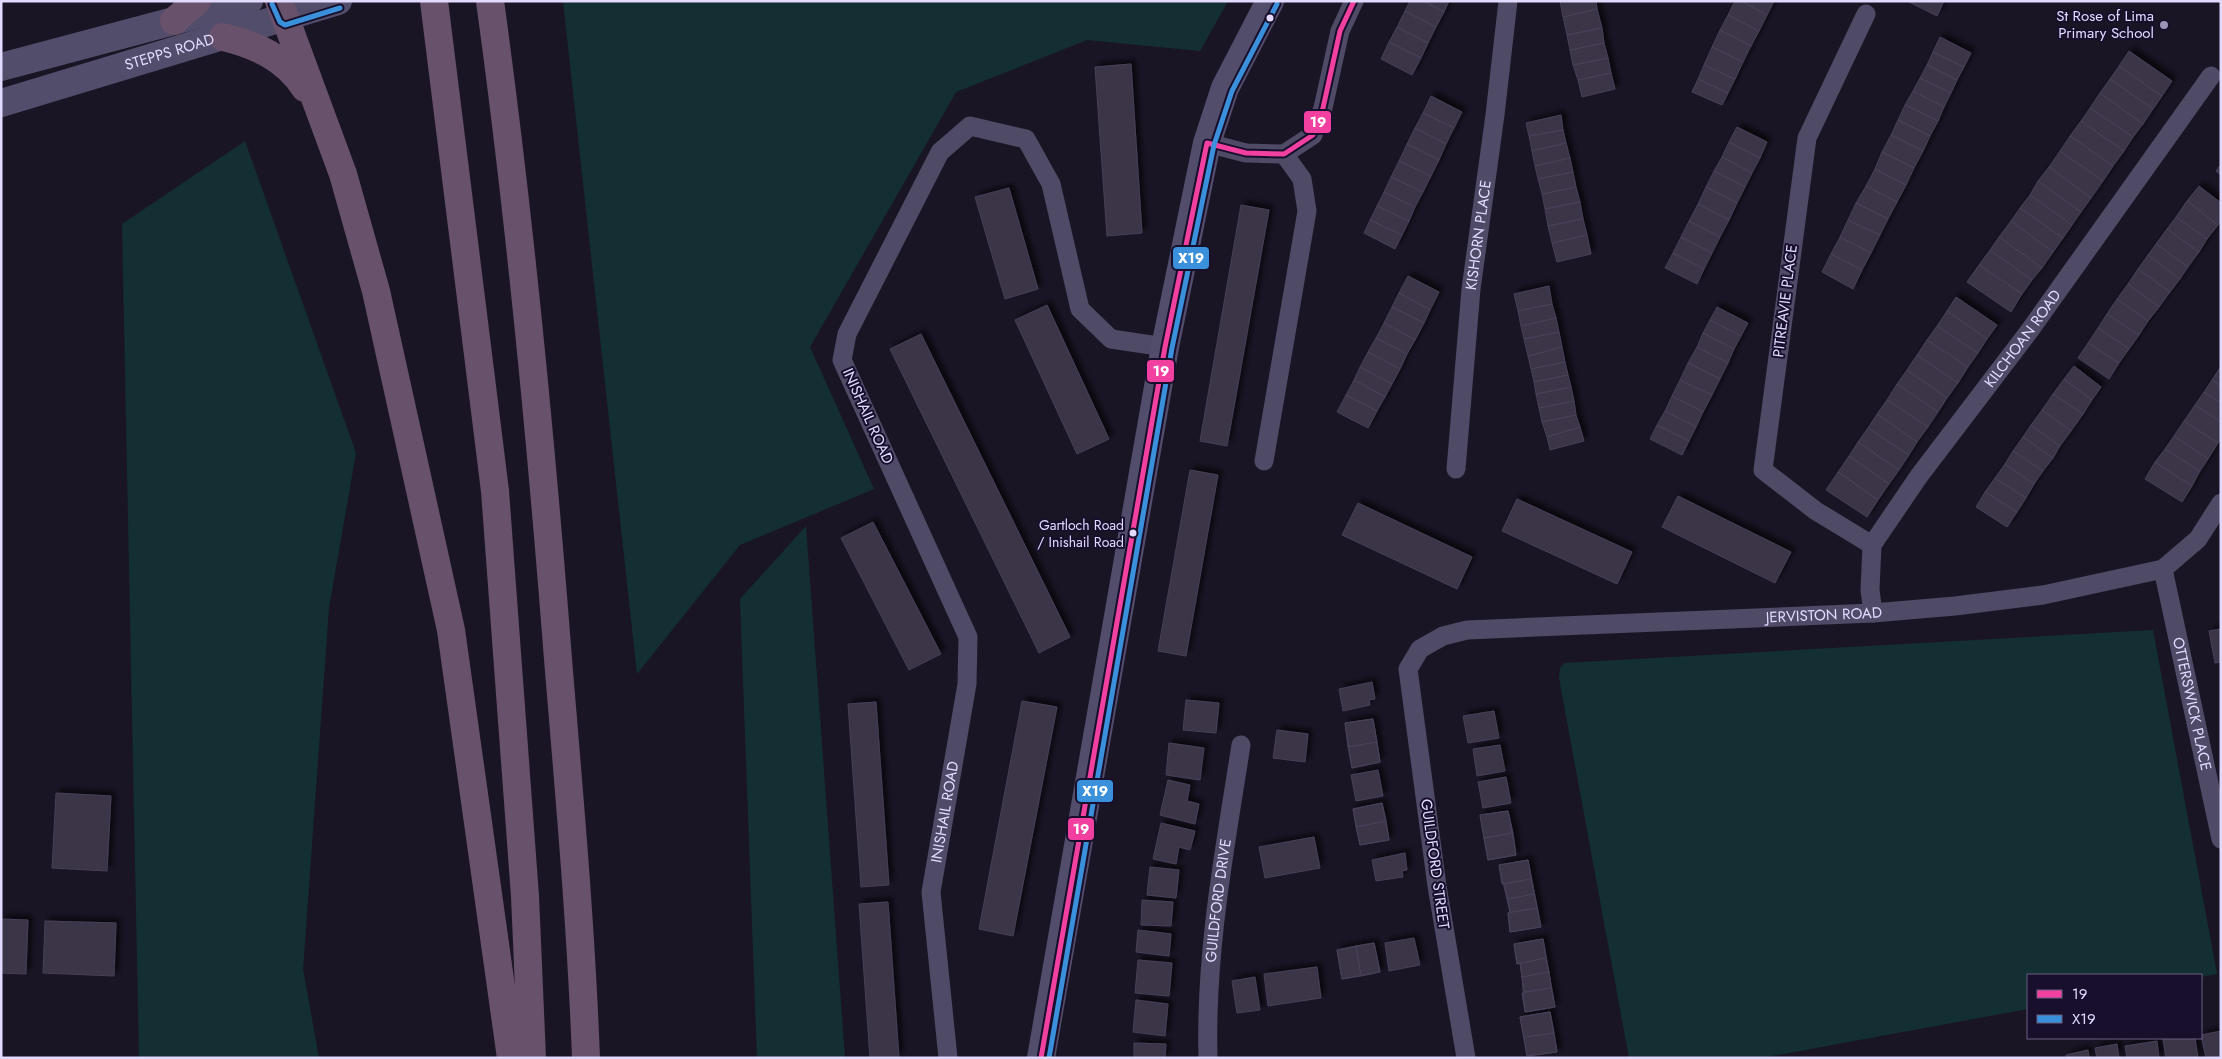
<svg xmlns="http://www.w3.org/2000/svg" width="2222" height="1059" viewBox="0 0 2222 1059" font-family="Jost,sans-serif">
<defs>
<filter id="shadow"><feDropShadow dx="4.5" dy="-4.5" stdDeviation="2.5" flood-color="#0009"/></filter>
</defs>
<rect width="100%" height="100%" fill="#1a1525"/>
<path fill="#132f34" d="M563,1H1228L1200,51L1087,40L956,92L810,347L874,489L740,545L637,674Z
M245,141L356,453L329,608L303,969L319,1058H139L122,224Z
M806,526L845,1058H757L740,599Z
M2153,630L2217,974L2201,977L2028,975V1009L1761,1058H1629L1559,678L1560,668L1564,663Z"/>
<path fill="#3a3446" stroke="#474058" filter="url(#shadow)" d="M1410,1H1424L1444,12L1436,27L1405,11Z
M1424,1H1449L1444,12Z
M1560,1H1596L1597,9L1563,17Z
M1735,1H1741L1767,15L1759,31L1728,15Z
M1741,1H1774L1767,15Z
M1907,1H1944L1937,16Z
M1597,9L1602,28L1567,35L1563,17Z
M1405,11L1436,27L1428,43L1397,27Z
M1728,15L1759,31L1751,46L1720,30Z
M1397,27L1428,43L1421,58L1389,42Z
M1602,28L1604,43L1570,50L1567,35Z
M1720,30L1751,46L1743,62L1712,47Z
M1940,37L1971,53L1964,67L1933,52Z
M1389,42L1421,58L1412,75L1381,59Z
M1604,43L1608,58L1573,65L1570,50Z
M1712,47L1743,62L1735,79L1704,65Z
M2129,51L2172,81L2162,96L2119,66Z
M1933,52L1964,67L1957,80L1927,65Z
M1608,58L1611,73L1578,80L1573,65Z
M1131,64L1142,233L1107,236L1095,67Z
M1704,65L1735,79L1728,93L1698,79Z
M1927,65L1957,80L1951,93L1920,78Z
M2119,66L2162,96L2153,109L2110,79Z
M1611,73L1615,89L1582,97L1578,80Z
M1920,78L1951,93L1944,107L1913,91Z
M1698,79L1728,93L1722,105L1692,92Z
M2110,79L2153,109L2143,124L2100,93Z
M1913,91L1944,107L1938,121L1905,105Z
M2100,93L2143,124L2133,137L2090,108Z
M1431,96L1462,112L1454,128L1423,113Z
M1905,105L1938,121L1930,136L1898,120Z
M2090,108L2133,137L2124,151L2081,121Z
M1423,113L1454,128L1446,144L1415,128Z
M1561,115L1563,130L1529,136L1526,123Z
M1898,120L1930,136L1923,151L1891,135Z
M2081,121L2124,151L2113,166L2070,136Z
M1737,127L1767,142L1760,158L1729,142Z
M1415,128L1446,144L1439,160L1407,144Z
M1563,130L1566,143L1532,151L1529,136Z
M1891,135L1923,151L1914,168L1882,152Z
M2070,136L2113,166L2103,181L2060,151Z
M1729,142L1760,158L1752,173L1722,157Z
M1566,143L1570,158L1535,166L1532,151Z
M1407,144L1439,160L1431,176L1399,161Z
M2060,151L2103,181L2091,198L2049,167Z
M1882,152L1914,168L1906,185L1875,169Z
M1722,157L1752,173L1745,187L1714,171Z
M1570,158L1573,172L1538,179L1535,166Z
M1399,161L1431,176L1423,192L1391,177Z
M2221,164V175L2216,171Z
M2049,167L2091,198L2081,212L2038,181Z
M1875,169L1906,185L1897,202L1866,186Z
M1714,171L1745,187L1737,203L1706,187Z
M1573,172L1576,187L1542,194L1538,179Z
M1391,177L1423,192L1415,207L1384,192Z
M2038,181L2081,212L2072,225L2030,195Z
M1866,186L1897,202L1888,219L1856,203Z
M2199,186L2221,203V222L2218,225L2187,201Z
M1576,187L1580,202L1545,209L1542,194Z
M1706,187L1737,203L1729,220L1698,204Z
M1009,188L1038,289L1005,299L975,197Z
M1384,192L1415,207L1409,221L1377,206Z
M2030,195L2072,225L2063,238L2020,208Z
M2187,201L2218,225L2207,239L2176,217Z
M1580,202L1583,219L1548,226L1545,209Z
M1856,203L1888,219L1880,235L1848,220Z
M1698,204L1729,220L1720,237L1689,221Z
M1241,205L1269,210L1227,446L1200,441Z
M1377,206L1409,221L1402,235L1370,220Z
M2020,208L2063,238L2053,252L2011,221Z
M2176,217L2207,239L2199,252L2167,229Z
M1583,219L1587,235L1552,243L1548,226Z
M1370,220L1402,235L1395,249L1364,233Z
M1848,220L1880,235L1871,253L1840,237Z
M1689,221L1720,237L1712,253L1681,237Z
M2011,221L2053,252L2042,268L1999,237Z
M2167,229L2199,252L2188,267L2156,244Z
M1587,235L1591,254L1557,262L1552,243Z
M1681,237L1712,253L1704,269L1673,253Z
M1840,237L1871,253L1862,270L1831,254Z
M1999,237L2042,268L2032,280L1990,250Z
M2156,244L2188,267L2180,279L2148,255Z
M1990,250L2032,280L2022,294L1979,265Z
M1673,253L1704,269L1697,284L1665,268Z
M1831,254L1862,270L1853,289L1822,272Z
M2148,255L2180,279L2170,292L2138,269Z
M1979,265L2022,294L2011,312L1967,282Z
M2138,269L2170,292L2159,307L2128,284Z
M1408,276L1439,292L1430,310L1399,293Z
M2128,284L2159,307L2148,321L2117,299Z
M1549,286L1552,304L1518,311L1514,294Z
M1399,293L1430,310L1424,323L1392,307Z
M1956,297L1997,325L1987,339L1947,311Z
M2117,299L2148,321L2139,335L2107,314Z
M1552,304L1556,318L1521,326L1518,311Z
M1047,305L1109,439L1077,454L1015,320Z
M1392,307L1424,323L1415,340L1384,323Z
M1717,307L1748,323L1741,336L1710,320Z
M1947,311L1987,339L1978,353L1937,326Z
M2107,314L2139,335L2129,349L2098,328Z
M1556,318L1559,332L1524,339L1521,326Z
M1710,320L1741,336L1734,349L1703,333Z
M1384,323L1415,340L1407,354L1376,338Z
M1937,326L1978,353L1968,367L1927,340Z
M2098,328L2129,349L2119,363L2088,343Z
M1559,332L1562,347L1528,356L1524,339Z
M1703,333L1734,349L1728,363L1697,347Z
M921,334L1070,637L1039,653L890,349Z
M1376,338L1407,354L1400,369L1368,352Z
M1927,340L1968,367L1958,383L1917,355Z
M2088,343L2119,363L2109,379L2078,358Z
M1562,347L1565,362L1531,369L1528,356Z
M1697,347L1728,363L1720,379L1688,363Z
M1368,352L1400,369L1392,384L1360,367Z
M1917,355L1958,383L1947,398L1907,370Z
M1565,362L1568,375L1534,382L1531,369Z
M1688,363L1720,379L1712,395L1680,380Z
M2074,366L2101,387L2092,400L2064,379Z
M2221,366V386L2212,380Z
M1360,367L1392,384L1385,397L1354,380Z
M1907,370L1947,398L1938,412L1897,384Z
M1568,375L1571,387L1536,394L1534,382Z
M2064,379L2092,400L2083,414L2053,394Z
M1354,380L1385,397L1377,411L1346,395Z
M1680,380L1712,395L1703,412L1672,396Z
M2212,380L2221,386V403L2204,392Z
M1897,384L1938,412L1928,427L1887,400Z
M1571,387L1574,401L1539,408L1536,394Z
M2204,392L2221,403V422L2195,405Z
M2053,394L2083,414L2071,431L2042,410Z
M1346,395L1377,411L1368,428L1337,412Z
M1672,396L1703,412L1696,427L1665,411Z
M1887,400L1928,427L1917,442L1877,414Z
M1574,401L1576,415L1542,422L1539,408Z
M2195,405L2221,422V438L2218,443L2184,421Z
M2042,410L2071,431L2060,446L2031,425Z
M1665,411L1696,427L1689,441L1657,425Z
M1877,414L1917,442L1909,455L1868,428Z
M1576,415L1580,427L1547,437L1542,422Z
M2184,421L2218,443L2208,459L2174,436Z
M1657,425L1689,441L1682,455L1650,439Z
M2031,425L2060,446L2053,458L2023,437Z
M1580,427L1584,441L1550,450L1547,437Z
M1868,428L1909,455L1899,470L1858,442Z
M2174,436L2208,459L2200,471L2165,449Z
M2023,437L2053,458L2043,471L2013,451Z
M1858,442L1899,470L1889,484L1849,456Z
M2165,449L2200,471L2192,486L2155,462Z
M2013,451L2043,471L2034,484L2005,464Z
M1849,456L1889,484L1878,500L1838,472Z
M2155,462L2192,486L2182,502L2145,479Z
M2005,464L2034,484L2026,498L1995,478Z
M1190,470L1218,475L1186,656L1158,651Z
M1838,472L1878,500L1867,517L1826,490Z
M1995,478L2026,498L2017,512L1985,492Z
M1985,492L2017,512L2007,527L1976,507Z
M1678,496L1791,552L1775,583L1662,527Z
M1517,499L1632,552L1617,584L1502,531Z
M1358,503L1472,557L1457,589L1342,535Z
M873,522L941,654L909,670L841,538Z
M2221,629V662L2215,663L2209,631Z
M1372,682L1375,699L1369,700L1370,705L1343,711L1339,689Z
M1186,700L1219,703L1216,733L1183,730Z
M1022,701L1057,707L1013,936L979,929Z
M876,702L889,885L861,887L848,704Z
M1494,711L1499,738L1468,743L1463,716Z
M1373,719L1380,762L1352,768L1345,723Z
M1373,719L1377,742L1348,747L1345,723Z
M1277,730L1308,734L1305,762L1273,758Z
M1377,742L1380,762L1352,768L1348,747Z
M1169,743L1204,748L1200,780L1166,775Z
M1500,745L1505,771L1477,776L1473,749Z
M1378,770L1383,796L1356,801L1351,775Z
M1506,777L1511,803L1483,808L1478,782Z
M1168,780L1190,785L1187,801L1199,804L1195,824L1160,815Z
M56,793L111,796L107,871L52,868Z
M1382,803L1389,840L1360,845L1353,809Z
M1382,803L1386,821L1356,827L1353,809Z
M1508,811L1516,855L1488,860L1480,815Z
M1508,811L1513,833L1484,838L1480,815Z
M1386,821L1389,840L1360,845L1356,827Z
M1161,823L1195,831L1190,850L1179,847L1176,864L1153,859Z
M1513,833L1516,855L1488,860L1484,838Z
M1314,837L1320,868L1265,878L1259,847Z
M1405,853L1407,870L1402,871L1403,877L1376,881L1372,860Z
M1528,860L1541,927L1510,932L1508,913L1510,912L1499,865Z
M1528,860L1531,879L1502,884L1499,865Z
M1150,867L1179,870L1176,898L1147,895Z
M1531,879L1534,894L1508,899L1505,884Z
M1534,894L1537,908L1510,912L1508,899Z
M1142,900L1173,902L1171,926L1141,925Z
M888,902L899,1058H870L859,904Z
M1537,908L1541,927L1510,932L1508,913Z
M1,919L28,920L26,974L1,973Z
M45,921L116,923L114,976L43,973Z
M1138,930L1171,934L1169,956L1136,952Z
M1414,938L1420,965L1389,971L1385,943Z
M1543,939L1555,1007L1525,1012L1522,977L1520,963L1517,964L1514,944Z
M1543,939L1546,958L1517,964L1514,944Z
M1374,943L1380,972L1342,979L1337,950Z
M1374,943L1380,972L1361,976L1356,946Z
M1356,946L1361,976L1342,979L1337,950Z
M1546,958L1549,972L1522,977L1520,963Z
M1138,960L1172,963L1169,996L1135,993Z
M1317,967L1321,998L1268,1006L1264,974Z
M1549,972L1551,988L1524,992L1522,977Z
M1255,977L1260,1010L1237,1013L1232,981Z
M1551,988L1555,1007L1525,1012L1522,993Z
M1136,1000L1168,1004L1165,1036L1133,1032Z
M1550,1012L1557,1052L1527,1056L1520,1017Z
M1550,1012L1554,1033L1524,1037L1520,1017Z
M2221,1031V1058H2206L2201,1035Z
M1554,1033L1557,1052L1527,1056L1524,1037Z
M2170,1038H2195L2198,1058H2166L2163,1039Z
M2157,1041L2159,1058H2127L2125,1046Z
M1134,1043L1166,1044L1165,1058H1134Z
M2117,1044L2119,1058H2097L2095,1048Z
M2088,1050L2089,1058H2066V1055Z"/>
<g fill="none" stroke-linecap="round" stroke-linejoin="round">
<g stroke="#4f4a66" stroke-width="19">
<path d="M1866,14L1807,138L1763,470L1816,511L1872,545"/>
<path d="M1207,143L1246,153L1284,154L1313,135L1323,108L1340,31L1354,1"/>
<path d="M1264,461L1307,211L1302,179L1284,154"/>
<path id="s1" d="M1456,469L1471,289L1495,115L1508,1"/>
<path id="s2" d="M2163,569L2221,839"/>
<path id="s3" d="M1873,613L1870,590L1872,545L1919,476L2030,330L2211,76"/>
<path id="s4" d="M948,1058L931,892L967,684L968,637L842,360L847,334L940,152L970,126L1026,139L1051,184L1080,309L1111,339L1165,347"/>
<path id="s5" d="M1208,1058C1205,952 1225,848 1241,745"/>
<path id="s6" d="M1466,1058L1437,886L1408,669L1420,649L1443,636L1467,630L1873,613L1955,606L2043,595L2163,569L2198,539L2221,503"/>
</g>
<g stroke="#534d6c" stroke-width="28">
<path d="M1,67L249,1"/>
<path id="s7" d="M1,103L338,1"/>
<path d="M1041,1058L1165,347L1207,143L1225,88L1270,1"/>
</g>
<path stroke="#68516a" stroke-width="28" d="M279,1L343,174L376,291L451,630L511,1058
M434,1L495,491L525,896L532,1058
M490,1C520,219 541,439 558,659C569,792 581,924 586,1058
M174,21L197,1
M223,37C256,45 286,58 305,88"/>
<defs>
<path id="bus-1" d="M1207,143L1246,153L1284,154L1313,135L1323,108L1340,31L1354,1
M1041,1058L1165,347L1207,143"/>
<path id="bus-2" d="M272,4L280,22L285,25L340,8
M1049,1058L1172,348L1214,145L1232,91L1277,4"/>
</defs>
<use href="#bus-1" stroke="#170f2b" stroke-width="9"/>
<use href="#bus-2" stroke="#170f2b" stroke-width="9"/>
<use href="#bus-1" stroke="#f240a1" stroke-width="5"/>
<use href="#bus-2" stroke="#3a90db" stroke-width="5"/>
</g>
<g fill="#e2daff" stroke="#170f2b" stroke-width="2">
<circle cx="1270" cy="18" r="4.5"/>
<circle cx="1133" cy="533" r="4.5"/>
</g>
<circle fill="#9c95b3" stroke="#170f2b" stroke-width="2" cx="2164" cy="25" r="5"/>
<g text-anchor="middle" stroke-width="4" stroke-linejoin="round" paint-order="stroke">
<g font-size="14" fill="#e2daff" stroke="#170f2b" text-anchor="end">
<text x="1124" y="530">Gartloch Road<tspan x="1124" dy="17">/ Inishail Road</tspan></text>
</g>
<g font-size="15" fill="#e2daff" stroke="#170f2b" text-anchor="end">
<text x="2154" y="21">St Rose of Lima<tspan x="2154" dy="17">Primary School</tspan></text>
</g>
<g font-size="15" fill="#e2daff" stroke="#170f2b">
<text dy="5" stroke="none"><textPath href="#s7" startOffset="176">STEPPS ROAD</textPath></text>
<text dy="5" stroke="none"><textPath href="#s1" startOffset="235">KISHORN PLACE</textPath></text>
<text transform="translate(1785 301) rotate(-83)" y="5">PITREAVIE PLACE</text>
<text dy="5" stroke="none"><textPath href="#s3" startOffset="324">KILCHOAN ROAD</textPath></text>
<text transform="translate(868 416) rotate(66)" y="5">INISHAIL ROAD</text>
<text dy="5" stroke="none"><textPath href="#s6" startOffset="825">JERVISTON ROAD</textPath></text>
<text dy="5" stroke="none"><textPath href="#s2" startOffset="138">OTTERSWICK PLACE</textPath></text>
<text dy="5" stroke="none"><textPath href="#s4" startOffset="248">INISHAIL ROAD</textPath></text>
<text transform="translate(1435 864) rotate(82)" y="5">GUILDFORD STREET</text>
<text dy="5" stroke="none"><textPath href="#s5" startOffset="158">GUILDFORD DRIVE</textPath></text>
</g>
</g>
<g stroke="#170f2b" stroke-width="2">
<rect x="1303" y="110" width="29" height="24" rx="5" fill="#f240a1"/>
<rect x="1172" y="246" width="38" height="24" rx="5" fill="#3a90db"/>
<rect x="1146" y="359" width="29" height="24" rx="5" fill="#f240a1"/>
<rect x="1076" y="779" width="38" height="24" rx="5" fill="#3a90db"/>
<rect x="1067" y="817" width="28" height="24" rx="5" fill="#f240a1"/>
</g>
<g font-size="14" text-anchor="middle" font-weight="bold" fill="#fff">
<text x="1318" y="127">19</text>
<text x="1191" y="263">X19</text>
<text x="1161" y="376">19</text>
<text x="1095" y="796">X19</text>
<text x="1081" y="834">19</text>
</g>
<rect width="2222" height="1059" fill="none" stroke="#e2daff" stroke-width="5"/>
<rect x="2027" y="974" width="175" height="65" fill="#170f2b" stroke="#686080"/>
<rect x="2037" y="990" width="25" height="8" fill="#f240a1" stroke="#686080"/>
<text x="2072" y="999" font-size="15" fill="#e2daff">19</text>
<rect x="2037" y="1015" width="25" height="8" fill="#3a90db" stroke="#686080"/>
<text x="2072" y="1024" font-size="15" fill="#e2daff">X19</text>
</svg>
